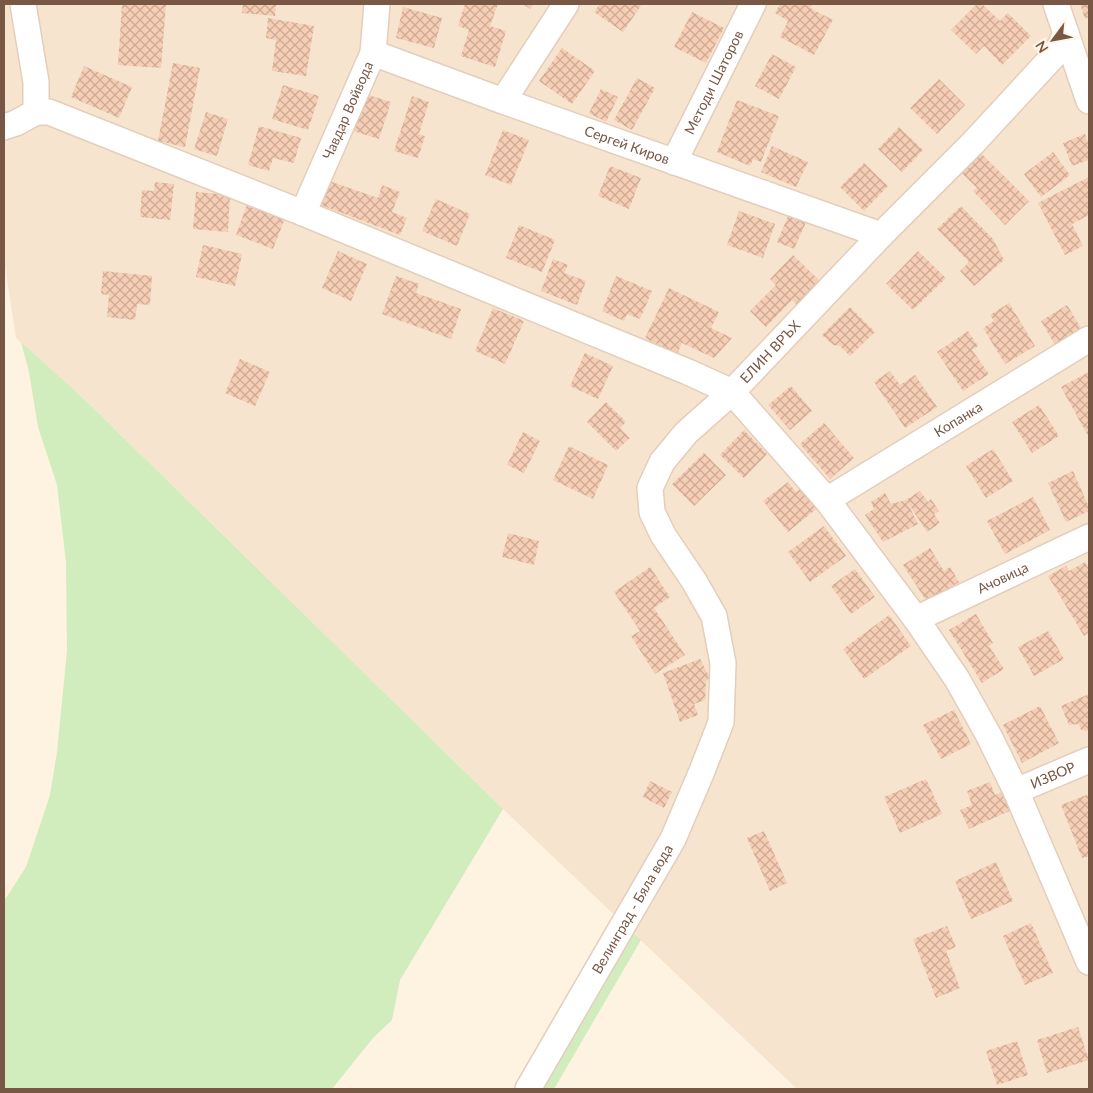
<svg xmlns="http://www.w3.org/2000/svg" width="1093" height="1093" viewBox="0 0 1093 1093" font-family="Lato,sans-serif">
<defs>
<pattern id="building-cross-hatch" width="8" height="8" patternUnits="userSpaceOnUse" patternTransform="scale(1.25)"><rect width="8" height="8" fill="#f6ceb5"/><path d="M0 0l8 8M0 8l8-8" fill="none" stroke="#ccaa95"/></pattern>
</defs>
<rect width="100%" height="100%" fill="#fef2e0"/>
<path fill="#f7e4ce" d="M4,4H1089V1089H797L503,809L84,399L16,338L4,260Z"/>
<path fill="#d1edbd" d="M21,342L84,399L503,809L400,980L392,1020L373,1038L332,1089H4V901L26,867L50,795L57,752L67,651L66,562L57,485L38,427L29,372Z
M619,920L641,940L554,1089H522Z"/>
<path fill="url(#building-cross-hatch)" d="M122,4H166L161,68L118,65Z
M243,4H276L275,16L242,13Z
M465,4H498L490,26L506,31L495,67L461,56L469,30L458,26Z
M523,4H534L530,9Z
M600,4H642L623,32L594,12Z
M780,4H813L810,8L833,20L814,55L780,37L788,21L775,13Z
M977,4H982L1000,21L1008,13L1031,36L1002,65L984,46L976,54L951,30Z
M1080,4H1089V17L1085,19Z
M403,7L442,18L434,48L396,38Z
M692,12L724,28L706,63L674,47Z
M268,18L314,26L306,76L272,71L276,40L266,38Z
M562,48L595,71L572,104L539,81Z
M772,54L796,67L779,99L755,86Z
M173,63L200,68L185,147L158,141Z
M84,66L132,87L119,118L71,97Z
M637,78L655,88L632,130L614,120Z
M939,79L965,105L937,134L910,108Z
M283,85L319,96L308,130L272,119Z
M601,89L618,97L606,122L589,113Z
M359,92L391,102L379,139L347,129Z
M412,96L429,102L419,134L425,136L418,158L394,151Z
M737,100L779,116L761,162L753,159L750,166L717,152Z
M206,112L228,119L217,156L194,149Z
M259,126L301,138L294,163L273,158L269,171L248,165Z
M899,127L923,150L902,172L878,149Z
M503,130L529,140L511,185L485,175Z
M1085,134L1089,146V160L1072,166L1063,143Z
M772,146L808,162L796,187L761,172Z
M1053,152L1070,175L1041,197L1024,174Z
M981,153L1029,201L1005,225L973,191L977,188L962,173Z
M864,163L888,186L864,211L840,187Z
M610,166L641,178L629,209L598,196Z
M1089,177V215L1072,224L1083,246L1065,255L1038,203Z
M329,181L378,198L382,185L400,192L392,212L407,218L400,235L321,205Z
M155,182L174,184L170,220L140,217L142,190L154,191Z
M196,192L230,195L228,232L193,229Z
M436,199L470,214L457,246L422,231Z
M248,202L286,216L273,249L236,235Z
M961,206L993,239L1004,260L974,286L960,271L969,262L937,229Z
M739,211L775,224L763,258L727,245Z
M790,212L807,220L794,249L777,242Z
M519,225L555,240L542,272L506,258Z
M203,245L242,254L235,286L196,277Z
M338,251L367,264L351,301L322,288Z
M918,251L946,278L913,310L886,284Z
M793,255L821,282L798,306L792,300L766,327L750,311L776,285L770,279Z
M553,259L568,265L564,273L586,281L577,305L541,291Z
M103,271L152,276L150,305L137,304L135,320L107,317L109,295L101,294Z
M396,276L419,284L416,293L461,309L451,339L382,314Z
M616,276L652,291L640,319L627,314L624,321L602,311Z
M669,288L719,312L711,328L732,338L714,358L682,343L677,354L645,338Z
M1009,303L1035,346L1005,364L983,328L994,321L990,315Z
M1067,305L1086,336L1059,352L1041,321Z
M850,307L875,332L850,356L840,346L833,345L822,335Z
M493,308L524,321L505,364L475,351Z
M968,331L978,346L972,350L989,374L963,391L937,352Z
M585,353L613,366L598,399L570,386Z
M240,359L270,372L255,406L225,393Z
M890,371L900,385L915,375L937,407L905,428L874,382Z
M1089,372V436H1088L1061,387Z
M791,386L812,411L790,430L768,405Z
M606,402L626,422L620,428L630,438L616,451L587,422Z
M1039,405L1059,436L1032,453L1012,422Z
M824,423L854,458L830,479L800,444Z
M744,430L767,454L744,478L720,455Z
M523,432L540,441L524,473L507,465Z
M569,446L608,465L593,499L553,480Z
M993,449L1013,481L986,498L966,466Z
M704,453L726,475L694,506L672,484Z
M1073,471L1089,507V511L1066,522L1048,483Z
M788,482L796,492L801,488L820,506L788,532L763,501Z
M920,491L928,502L931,499L939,511L934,514L940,523L927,532L906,500Z
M885,493L891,504L906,500L918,524L883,542L865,515L874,509L871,502Z
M1033,497L1050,530L1005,554L987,521Z
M824,526L846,556L810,582L788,552Z
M508,533L539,541L534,565L502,557Z
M930,548L944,571L950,567L959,582L927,602L903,565Z
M1085,562L1089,569V632L1084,636L1048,576L1066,566L1069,571Z
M650,567L670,597L654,608L685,655L655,674L631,636L640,631L614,592Z
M855,569L875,597L851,614L831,586Z
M976,614L993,643L989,646L1004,669L982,683L949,630Z
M889,615L911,646L864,679L843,649Z
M1048,631L1064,659L1034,676L1018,647Z
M700,659L710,678L706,681L705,700L694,704L698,715L680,722L663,673Z
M1089,694V731L1081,730L1079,724L1069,725L1061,706Z
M1040,706L1059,743L1022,763L1003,725Z
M954,710L971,744L941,759L923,725Z
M926,779L942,814L900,833L884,797Z
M650,781L672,792L664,808L643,797Z
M990,782L995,795L1006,790L1014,809L969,829L960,810L972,805L967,791Z
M1089,794V856L1082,858L1061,805Z
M764,831L787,883L770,891L747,838Z
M996,862L1013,901L971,919L955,881Z
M1031,923L1053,973L1025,985L1003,936Z
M947,926L956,947L946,951L960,988L936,998L913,939Z
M1078,1027L1089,1060L1047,1073L1037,1040Z
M1017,1041L1028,1075L997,1085L986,1051Z"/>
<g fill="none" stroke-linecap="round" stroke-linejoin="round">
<defs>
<g id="minor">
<path d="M23,4L36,82V112"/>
<path d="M1056,4L1089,101"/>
<path id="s1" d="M373,53L503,101L881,235"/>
<path d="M503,101L566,4"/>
<path d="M4,127L16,123L36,112H49L303,213L688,372L732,392L827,500L916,619L957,679L989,736L1016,791L1089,962"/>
<path id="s2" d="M674,162L753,4"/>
<path id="s3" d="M303,213L373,53L377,4"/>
<path id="s4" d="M827,500L1089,339"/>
<path id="s5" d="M916,619L1089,537"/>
<path id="s6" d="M1016,791L1089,760"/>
<path id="s7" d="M528,1089L673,839L702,771L721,722L723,663L714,616L694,581L663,535L652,512L650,488L662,462L686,433L732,392L881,235L974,142L1058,51L1066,33"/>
</g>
</defs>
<use href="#minor" stroke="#e3cebb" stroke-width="28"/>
<use href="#minor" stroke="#fff" stroke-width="25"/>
</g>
<g text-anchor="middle" stroke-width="4" stroke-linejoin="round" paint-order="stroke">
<g font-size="14" fill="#785745" stroke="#fff6e9">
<text dy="5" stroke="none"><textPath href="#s2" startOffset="89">Методи Шаторов</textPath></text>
<text dy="5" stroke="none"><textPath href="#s3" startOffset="112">Чавдар Войвода</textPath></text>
<text dy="5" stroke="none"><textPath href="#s1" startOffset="270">Сергей Киров</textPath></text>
<text dy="5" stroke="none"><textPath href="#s7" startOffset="851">ЕЛИН ВРЪХ</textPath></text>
<text dy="5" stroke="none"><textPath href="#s4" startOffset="154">Копанка</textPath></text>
<text dy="5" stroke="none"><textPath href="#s5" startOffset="96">Ачовица</textPath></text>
<text dy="5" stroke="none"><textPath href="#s6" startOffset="40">ИЗВОР</textPath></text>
<text dy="5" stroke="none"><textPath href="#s7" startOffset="208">Велинград - Бяла вода</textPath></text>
</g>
</g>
<rect width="1093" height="1093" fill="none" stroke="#785745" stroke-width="10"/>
<g transform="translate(1053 40) rotate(238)" stroke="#fff6e9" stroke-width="4" paint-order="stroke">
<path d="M0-4L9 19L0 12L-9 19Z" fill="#785745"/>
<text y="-8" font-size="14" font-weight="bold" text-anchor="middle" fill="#785745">N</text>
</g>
</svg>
